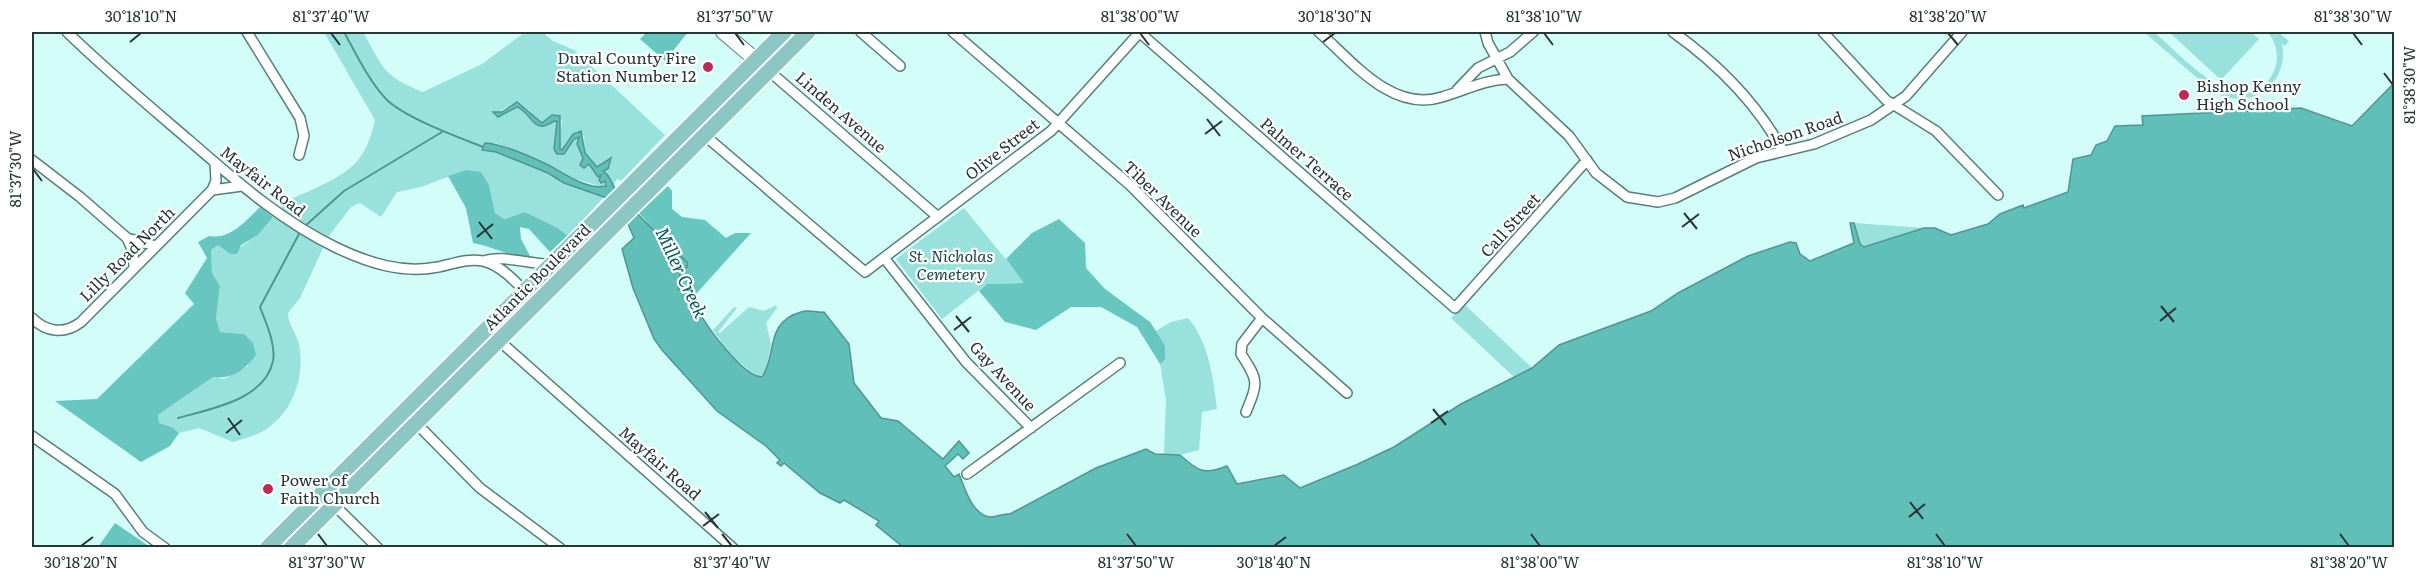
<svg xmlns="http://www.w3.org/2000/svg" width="2426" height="579" viewBox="0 0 2426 579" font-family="Literata,serif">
<rect width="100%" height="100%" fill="#d2fdf9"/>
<path fill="#99e1dc" d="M324,32H363C384,69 382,75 423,92L482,64L525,32H542L553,41L574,50L665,135L621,181L617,179L615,182L614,188L603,171L608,161L598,167L585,153L584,136L577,131L562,151L559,146L562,120L552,115L542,123L537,121L529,110L512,104L494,115L502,116L516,107C527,109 532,122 543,127L555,120L557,121L554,149L564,154L574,139L579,137C580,171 594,160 606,184L603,187L564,176L543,162L496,143L482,150L496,152L548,173L564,183L604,197L568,236L558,228L525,212L503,219L495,213L489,185L466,170L421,187L397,192L381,217L360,203L351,207L328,237L309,228L279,210C290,196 303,195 318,187C354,170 366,159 375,120Z
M2144,32H2154C2179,53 2247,131 2274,71C2280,57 2276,43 2268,32H2278L2289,41L2285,46L2282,44C2290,86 2246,115 2210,89Z
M2169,32H2251L2259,39L2221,80Z
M964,208L1025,283L987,284L942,319L896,259Z
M273,217L323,248L300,298L288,313C288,324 296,333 299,344C305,375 294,410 268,428C259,435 245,438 233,442L199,428L179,433L172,427L159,423L158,415L213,377L224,379L248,366L244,334L220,332L216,318L220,286L212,273L211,250L218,245L230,254L258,235Z
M1854,223L1924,228L1864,247L1860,244Z
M1464,304L1532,368L1514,377L1451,318Z
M776,305L777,308L766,323L771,344L765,374L758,377L731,356L713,330L734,307L737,308L718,332L720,333L749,307L764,311Z
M1188,318C1208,340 1214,380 1217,409L1202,412L1199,450L1180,455H1164L1166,400L1160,364L1165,360V345L1156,331L1171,322Z"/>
<path fill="#68c6c0" d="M647,32H688L665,61L640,39Z
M466,170L481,172L489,185L495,213L504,219L525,212L558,228L568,236L550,252L529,229L520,227L521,239L530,256C511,258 492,246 473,243L466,208L448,176Z
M668,186L672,191V209L682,217L705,220L726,238L735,233H751L696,294L677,289L680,274L687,267L639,213Z
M260,207L273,217L258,235L241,245L237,254H230L218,245L211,250L212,273L220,286L216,318L220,332L244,334L253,343L256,355C245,370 231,380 213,377L158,415L159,423L172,427L179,433L170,446L141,462L55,401L97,399L194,304L185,293L207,258L198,242L209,236C230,240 246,221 260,207Z
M1059,219L1085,243L1086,268L1105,289L1150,322L1165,345V360L1160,364L1137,327L1101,307H1071L1036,330L1005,322L979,291L987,284L1024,283L1006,259L1032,233Z
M115,523L150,547H98Z"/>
<path fill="#61bfb9" stroke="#4f9691" stroke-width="1.5" d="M2394,83V547H903L876,525L879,521L844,500L840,503L820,493L784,463L781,466L777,463L780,460L766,446L717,411L662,350L654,339L633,288L622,249L634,238L628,224L618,209L604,197L564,183L548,173L496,152L482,150L485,143C501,144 527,155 542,162C559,169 585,191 606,186L605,181L601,183L599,180L601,175L598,177L589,164L584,168L580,165L583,158L577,144L579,137L574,139L564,154H557L554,149L557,121C551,121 550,125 544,126C533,129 527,109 517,107L498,117L493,112H502L517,102L542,123L552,115L560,116V149L562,150L573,134L581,131L585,153L597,167L611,158L608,169L603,171C611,176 611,184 616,190C638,216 662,239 687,262V267L680,274L678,289L696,294C696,299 695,304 697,308C706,326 743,377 762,377C777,357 764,322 801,312C809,309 816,313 824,312L849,344L854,383L881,418L898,421L943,459L959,441L969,453L963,459L958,454L945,466L954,477L959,474C965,488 972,515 990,517C997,517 1003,513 1010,514L1096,468L1146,449L1155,454L1180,455C1197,470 1203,476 1227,466L1237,484L1284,475L1300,488L1356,465L1394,447L1461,404L1532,368L1559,345L1651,311L1678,293L1748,256L1790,242L1796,243L1800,254L1810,261L1854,243L1850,223H1854L1860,244L1864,247L1924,228H1935L1951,235L1988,224L2000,214L2023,205L2024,208L2068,192L2073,159L2091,155L2096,145L2107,141L2115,126L2143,125L2142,116L2301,108L2352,126Z"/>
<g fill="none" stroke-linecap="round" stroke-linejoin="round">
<path stroke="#4f9691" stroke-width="2" d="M344,32C356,54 369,81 386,99C405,118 458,137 483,147
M304,227L344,191L442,132
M178,418C210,409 265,400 273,361C276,344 266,323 260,307L299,234"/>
<defs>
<path id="street" d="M67,32C106,70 148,105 190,141C236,181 281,221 337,248C369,263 402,274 438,267C453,264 468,258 483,261C503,265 522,289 536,303
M247,32L300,118L304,136L299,155
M861,32L900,66
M953,32L1130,185L1262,318L1347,393
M1139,32L1455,308L1587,160
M1319,32C1352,61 1392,113 1442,97C1466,90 1483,80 1508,79
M1485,32L1488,43L1508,79L1569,136L1596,173L1627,197L1658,202L1675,198L1756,158L1814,144L1871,120L1906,96L1962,32
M1673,32C1718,64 1756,102 1783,151
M1823,32L1886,100L1936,131L1998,195
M769,71L938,217
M1457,90L1478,68L1510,52L1533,32
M703,134L865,272L1051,131L1140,32
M32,160L80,197L127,238L156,246
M212,190L242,186
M127,238L133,252L134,268
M885,259L966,362L1031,428
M484,261C502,254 531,265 551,264
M32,318C46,332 64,335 81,322L212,190L216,181L215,163
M486,329L733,548
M1246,412C1258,383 1259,381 1241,354L1242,344L1262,318
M413,420L480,488L560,548
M32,436L115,494L143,532L165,548
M967,474L1120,363
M322,493L378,548"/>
<path id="secondary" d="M723,32L769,71"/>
<path id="primary" d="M267,548L784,32
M291,548L808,32"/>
</defs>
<use href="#street" stroke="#577e7b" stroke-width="12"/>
<use href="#secondary" stroke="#577e7b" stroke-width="16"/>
<use href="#primary" stroke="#fff" stroke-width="18"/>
<use href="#street" stroke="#fff" stroke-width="9"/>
<use href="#secondary" stroke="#fff" stroke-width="14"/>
<use href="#primary" stroke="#8cc7c3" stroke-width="15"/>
</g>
<path fill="none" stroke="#253635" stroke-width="2" d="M331,33L340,45M735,33L744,45M1140,33L1149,45M1544,33L1553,45M1948,33L1958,45M2353,33L2362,45M130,42L141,33M1323,42L1335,33M2384,73L2393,85M1207,119L1220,136M1205,134L1222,121M33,169L42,181M1684,213L1697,229M479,222L492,239M1682,227L1699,214M477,237L493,224M2161,306L2174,322M956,316L969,332M2160,321L2176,308M954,330L971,317M1433,409L1446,425M228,418L240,435M1431,423L1448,411M226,433L242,420M1910,502L1923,519M705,512L718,528M1909,517L1925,504M703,526L719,514M318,534L327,546M722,534L732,546M1127,534L1136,546M1531,534L1540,546M1936,534L1945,546M2340,534L2349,546M81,546L93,537M1274,546L1286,537"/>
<g fill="#bb2c55" stroke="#fff" stroke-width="2">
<circle cx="708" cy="67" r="6"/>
<circle cx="2184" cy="95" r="6"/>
<circle cx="268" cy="489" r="6"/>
</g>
<g text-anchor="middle" stroke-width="4.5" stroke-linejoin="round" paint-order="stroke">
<g font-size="16" fill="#253635" stroke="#fff" text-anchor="start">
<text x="696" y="64" text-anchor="end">Duval County Fire<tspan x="696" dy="18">Station Number 12</tspan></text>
<text x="2196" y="92">Bishop Kenny<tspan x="2196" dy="18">High School</tspan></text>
<text x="280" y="486">Power of<tspan x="280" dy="18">Faith Church</tspan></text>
</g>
<g font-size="16" fill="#253635" stroke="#fff">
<text transform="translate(841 112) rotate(41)" y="6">Linden Avenue</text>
<text transform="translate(1785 136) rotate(-19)" y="6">Nicholson Road</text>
<text transform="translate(1002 149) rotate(-38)" y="6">Olive Street</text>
<text transform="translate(1307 159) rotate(41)" y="6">Palmer Terrace</text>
<text transform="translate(263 181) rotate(38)" y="6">Mayfair Road</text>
<text transform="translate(1163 199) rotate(44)" y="6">Tiber Avenue</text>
<text transform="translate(1510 225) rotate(-48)" y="6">Call Street</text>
<text transform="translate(127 254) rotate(-45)" y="6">Lilly Road North</text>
<text transform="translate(537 277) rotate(-45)" y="6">Atlantic Boulevard</text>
<text transform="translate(1003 376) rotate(47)" y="6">Gay Avenue</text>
<text transform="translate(660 463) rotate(41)" y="6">Mayfair Road</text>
</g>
<g font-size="16" font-style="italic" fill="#1c4845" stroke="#fff">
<text x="951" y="262">St. Nicholas<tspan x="951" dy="18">Cemetery</tspan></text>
</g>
<g font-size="18" font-style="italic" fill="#055b57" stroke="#fff">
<text transform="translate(681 273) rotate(65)" y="6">Miller Creek</text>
</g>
</g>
<rect width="2426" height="579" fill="none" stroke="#ffffff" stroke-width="66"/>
<rect x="33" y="33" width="2360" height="513" fill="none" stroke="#253635" stroke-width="2"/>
<g font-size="15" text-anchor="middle" fill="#253635">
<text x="141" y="22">30°18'10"N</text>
<text x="331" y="22">81°37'40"W</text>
<text x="735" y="22">81°37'50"W</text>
<text x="1140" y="22">81°38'00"W</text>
<text x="1335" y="22">30°18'30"N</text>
<text x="1544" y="22">81°38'10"W</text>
<text x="1948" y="22">81°38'20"W</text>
<text x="2353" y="22">81°38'30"W</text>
<text transform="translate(2410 85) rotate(-90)" y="5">81°38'30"W</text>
<text transform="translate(16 169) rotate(-90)" y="5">81°37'30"W</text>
<text x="81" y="568">30°18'20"N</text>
<text x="327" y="568">81°37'30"W</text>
<text x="732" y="568">81°37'40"W</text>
<text x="1136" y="568">81°37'50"W</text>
<text x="1274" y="568">30°18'40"N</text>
<text x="1540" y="568">81°38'00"W</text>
<text x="1945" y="568">81°38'10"W</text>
<text x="2349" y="568">81°38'20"W</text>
</g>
</svg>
